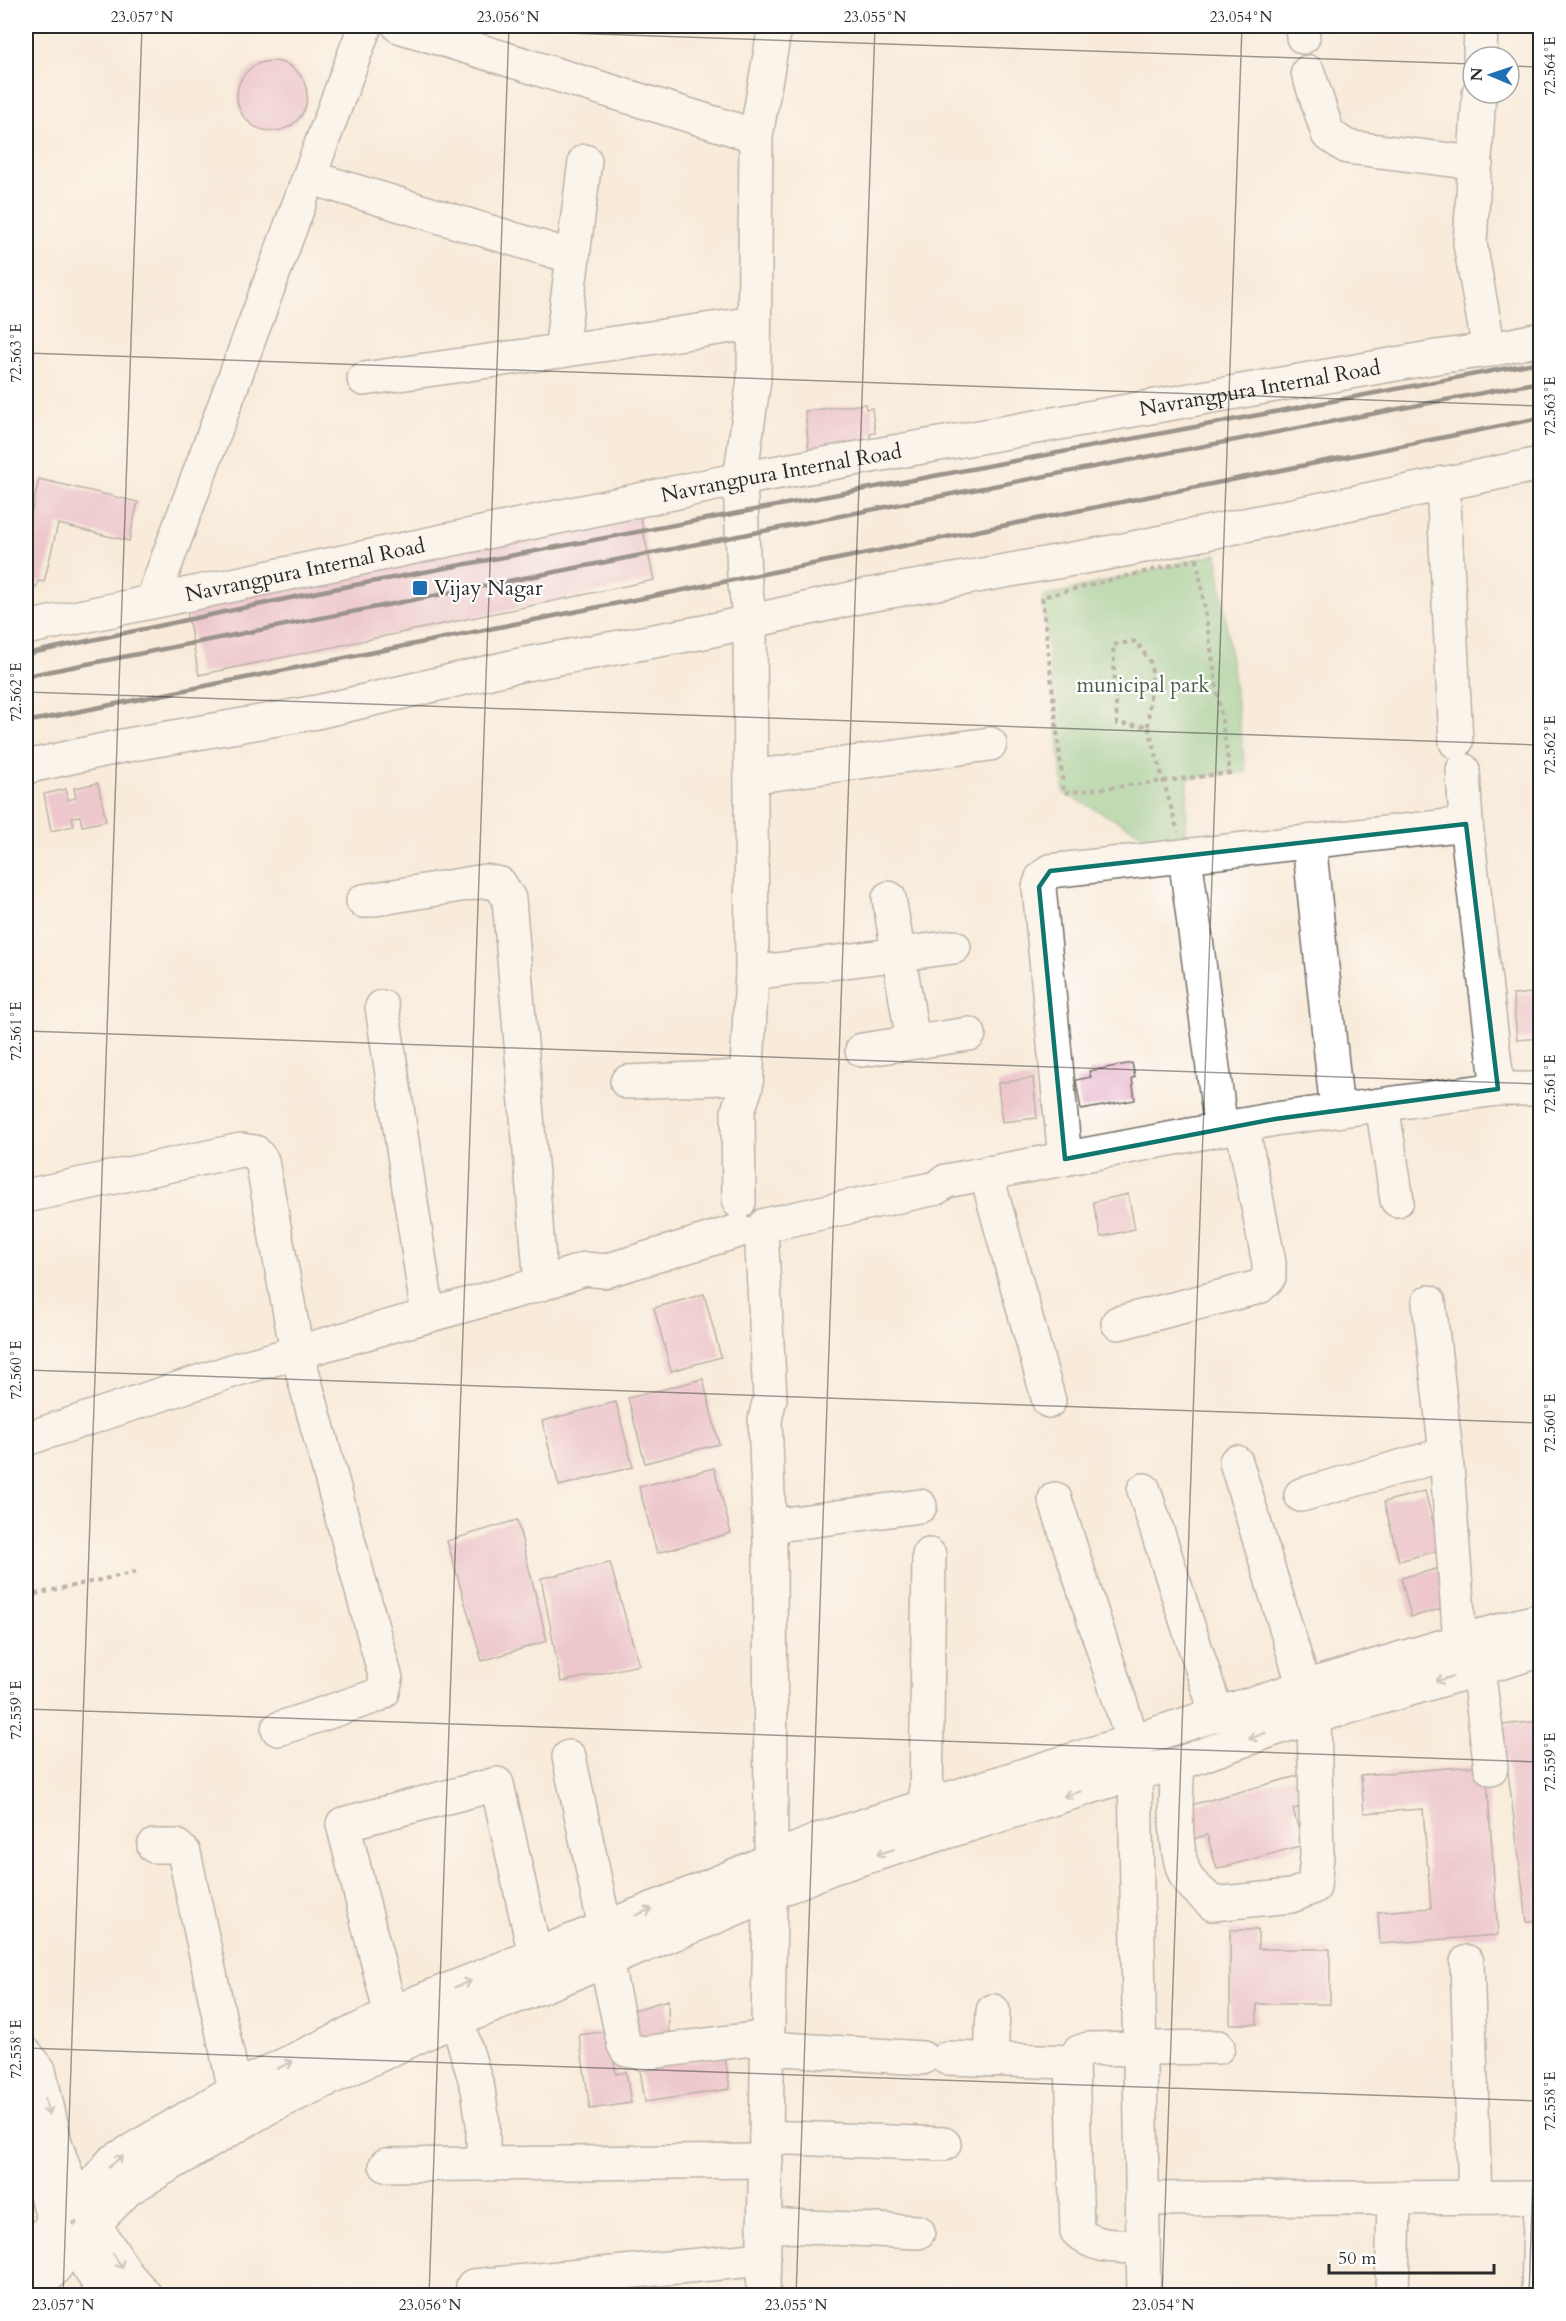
<svg xmlns="http://www.w3.org/2000/svg" width="1566" height="2321" viewBox="0 0 1566 2321" font-family="Cardo,serif">
<rect width="100%" height="100%" fill="#fff"/>
<filter id="ink" filterUnits="userSpaceOnUse"><feTurbulence type="fractalNoise" baseFrequency=".0167" numOctaves="2"/><feDisplacementMap in="SourceGraphic" scale="12" xChannelSelector="R" yChannelSelector="G"/><feConvolveMatrix kernelMatrix="1 2 1 2 8 2 1 2 1" color-interpolation-filters="sRGB"/></filter>
<filter id="wash" filterUnits="userSpaceOnUse"><feTurbulence type="fractalNoise" baseFrequency=".008" numOctaves="4" result="noise"/><feDisplacementMap in="SourceGraphic" scale="24" xChannelSelector="R" yChannelSelector="G"/><feGaussianBlur stdDeviation="1.35" result="paint"/><feColorMatrix in="noise" values="0 0 0 0 0 0 0 0 0 0 0 0 0 0 0 0 0 1.4 0 .05"/><feComposite in="paint" operator="in"/></filter>
<g filter="url(#wash)">
<rect width="100%" height="100%" fill="#f8ebda"/>
<path fill="#7ec682" stroke="#547856" stroke-width="1.5" d="M1217,554L1246,772L1188,778L1185,856L1064,793L1042,597Z"/>
<g id="blocks">
<path fill="#e09cbb" d="M237 96a35 35 0 1 1 70 0a35 35 0 1 1-70 0Z
M865,404L866,409L872,408L875,433L870,434L871,443L809,451L805,411Z
M39,479L138,502L129,541L58,524L44,582L38,581L36,588L29,586L26,596V537Z
M638,507L654,580L199,675L184,596Z
M98,783L106,821L82,826L80,816L72,817L74,826L51,831L44,794L66,789L68,800L76,798L74,788Z
M1540,992V1038L1517,1040L1513,995Z
M1132,1063L1135,1077L1132,1078L1135,1100L1081,1110L1076,1080L1091,1077L1089,1071Z
M1033,1078L1037,1118L1002,1122L998,1083Z
M1128,1194L1135,1229L1101,1237L1093,1202Z
M704,1294L721,1357L671,1371L654,1308Z
M703,1379L719,1444L645,1463L628,1398Z
M616,1402L633,1467L559,1486L542,1421Z
M714,1468L731,1533L657,1553L639,1487Z
M1425,1491L1440,1550L1399,1561L1384,1502Z
M517,1520L547,1641L482,1661L447,1541Z
M610,1563L639,1665L561,1682L541,1578Z
M1444,1567L1445,1608L1411,1617L1401,1578Z
M1540,1721V1921L1527,1922L1502,1725Z
M1486,1765L1498,1935L1380,1944L1378,1912L1431,1908L1423,1809L1364,1813L1361,1775Z
M1301,1775L1309,1805L1293,1809L1303,1845L1217,1869L1207,1835L1193,1839L1184,1807Z
M1230,1930H1258V1949H1330V2004H1257V2024H1230Z
M668,2000L669,2045L633,2050L630,2011Z
M609,2031L616,2074L626,2072L631,2103L590,2109L579,2035Z
M725,2056L730,2089L645,2102L640,2069Z"/>
</g>
</g>
<g filter="url(#ink)">
<use href="#blocks" fill-opacity="0" stroke="#736e68" stroke-width="1.5"/>
<g fill="none" stroke-linecap="round" stroke-linejoin="round">
<defs>
<g id="minor">
<path d="M399,26L756,136"/>
<path d="M1302,26L1303,37"/>
<path d="M1480,57L1481,26"/>
<path d="M1308,72L1328,134L1347,147L1476,163"/>
<path d="M1479,93L1470,244L1489,350"/>
<path d="M325,182L573,257"/>
<path d="M561,351L585,161"/>
<path d="M364,379L754,323"/>
<path d="M1443,483L1456,742"/>
<path d="M152,601L365,26"/>
<path id="s1" d="M26,628L740,479L1436,357L1489,350L1540,339"/>
<path d="M26,767L122,746L317,712L520,665L704,632L863,596L1124,550L1540,464"/>
<path d="M1463,770L1466,824"/>
<path d="M751,777L990,744"/>
<path d="M1309,842L1337,1111"/>
<path d="M1185,856L1221,1129"/>
<path d="M889,898L913,1041"/>
<path d="M363,901L485,881L500,884L509,899L541,1284"/>
<path d="M752,973L954,947"/>
<path d="M382,1007L428,1316"/>
<path d="M862,1050L969,1034"/>
<path d="M627,1082L746,1077"/>
<path d="M1382,1105L1397,1200"/>
<path d="M1065,1159L1039,887L1042,878L1050,871L1466,824L1498,1089"/>
<path d="M986,1173L1049,1401"/>
<path d="M26,1196L241,1150L255,1152L262,1161L297,1352L386,1679L383,1692L376,1696L278,1729"/>
<path d="M739,1202L738,1111L746,1087L752,973L750,621L744,577L740,479L754,379L756,136L775,26"/>
<path d="M765,1225L936,1188L946,1181L1275,1119L1498,1089H1540"/>
<path d="M761,1230L770,1398L765,1420L770,1543L771,1860L763,2296"/>
<path d="M1429,1302L1446,1454L1460,1641"/>
<path d="M1118,1323L1259,1287L1269,1277V1263L1242,1125"/>
<path d="M26,1439L241,1368L541,1284L585,1269L605,1271L738,1231"/>
<path d="M1236,1462L1304,1687"/>
<path d="M1144,1490L1217,1715"/>
<path d="M1301,1495L1446,1454"/>
<path d="M1055,1499L1133,1742"/>
<path d="M770,1526L920,1506"/>
<path d="M1478,1669L1491,1768"/>
<path d="M569,1757L605,1928"/>
<path d="M1178,1764C1176,1792 1172,1859 1189,1881C1196,1889 1206,1897 1213,1904L1291,1896L1314,1887L1317,1856L1314,1717"/>
<path d="M1135,1773L1144,2296"/>
<path d="M926,1806L929,1555"/>
<path d="M154,1846H176L184,1853L235,2090"/>
<path d="M606,1961L624,2045L627,2050L643,2053L768,2037"/>
<path d="M1467,1962L1475,2197"/>
<path d="M391,2015L343,1824L497,1784L535,1955"/>
<path d="M457,2020L478,2089L483,2124V2164"/>
<path d="M768,2048L922,2058"/>
<path d="M26,2054L39,2070L56,2146L77,2204"/>
<path d="M947,2058L1072,2062"/>
<path d="M991,2060L993,2011"/>
<path d="M27,2116L40,2177L55,2221"/>
<path d="M766,2137L944,2144"/>
<path d="M386,2165L766,2161"/>
<path d="M1142,2199L1540,2197"/>
<path d="M94,2224L127,2275L146,2296"/>
<path d="M764,2225L918,2232"/>
<path d="M73,2243L100,2285L111,2296"/>
<path d="M1143,2247C1120,2246 1094,2249 1077,2231L1072,2062L1079,2052L1088,2049L1218,2047"/>
<path d="M473,2286L764,2259"/>
<path d="M1392,2296L1394,2198"/>
<path d="M1538,2296L1540,2220"/>
</g>
<path id="major" d="M56 2223a19 19 0 1 1 38 0a19 19 0 1 1-38 0Z
M77,2204L112,2162L254,2079L420,2001L695,1892L821,1839L1304,1687L1460,1641L1540,1620
M94,2224L128,2189L269,2107L432,2030L706,1921L831,1868L1135,1773L1178,1764L1277,1728L1540,1651
M26,2258L55,2221
M30,2296L54,2269L73,2243"/>
</defs>
<use href="#minor" stroke="#736e68" stroke-width="36"/>
<use href="#major" stroke="#736e68" stroke-width="36"/>
<path stroke="#736e68" stroke-width="4" stroke-dasharray="4.5 4.5" stroke-linecap="butt" d="M1197,559L1230,773L1064,793L1042,597Z
M1148,726L1152,665L1136,641L1113,645L1117,724L1148,726L1178,832
M26,1596L136,1572"/>
<use href="#minor" stroke="#fff" stroke-width="33"/>
<use href="#major" stroke="#fff" stroke-width="33"/>
<path stroke="#2b2b2b" stroke-width="4.5" d="M26,654L323,591L1540,362
M26,676L962,492L1540,382
M26,722L1540,418"/>
</g>
<defs><path id="oneway-shaft" d="M-6 0H5M1.5-3L5.5 0L1.5 3" fill="none" stroke-width="1.6" stroke-linecap="round" stroke-linejoin="round" transform="scale(1.5)"/></defs>
<g stroke="#a0a0a0">
<use href="#oneway-shaft" transform="translate(1444 1679) rotate(164)"/>
<use href="#oneway-shaft" transform="translate(1257 1736) rotate(160)"/>
<use href="#oneway-shaft" transform="translate(1072 1794) rotate(163)"/>
<use href="#oneway-shaft" transform="translate(885 1852) rotate(163)"/>
<use href="#oneway-shaft" transform="translate(644 1912) rotate(-22)"/>
<use href="#oneway-shaft" transform="translate(463 1984) rotate(-22)"/>
<use href="#oneway-shaft" transform="translate(285 2065) rotate(-25)"/>
<use href="#oneway-shaft" transform="translate(47 2107) rotate(77)"/>
<use href="#oneway-shaft" transform="translate(116 2161) rotate(-36)"/>
<use href="#oneway-shaft" transform="translate(118 2261) rotate(57)"/>
</g>
</g>
<path d="M0 0H1566V2321H0ZM1466,824L1498,1089L1275,1119L1065,1159L1039,887L1050,871Z" fill="#f8ebda" fill-opacity=".55" fill-rule="evenodd"/>
<path fill="none" stroke="#0f766e" stroke-width="4.5" stroke-linejoin="round" d="M1466,824L1498,1089L1275,1119L1065,1159L1039,887L1050,871Z"/>
<path fill="none" stroke="#2b2b2b" stroke-width="1.5" stroke-opacity="0.45" d="M361,26L1473,64M1509,66L1540,67M26,353L1540,406M26,692L1540,745M26,1031L1540,1084M26,1370L1540,1423M26,1709L1540,1762M26,2048L1540,2101M63,2296L142,26M429,2296L509,26M796,2296L875,26M1162,2296L1242,26M1529,2296L1540,1960"/>
<rect fill="#1f6fb2" stroke="#fff" stroke-width="2" x="412" y="580" width="16" height="16" rx="3"/>
<g text-anchor="middle" stroke-width="4.5" stroke-linejoin="round" paint-order="stroke">
<g font-size="21" fill="#2b2b2b" stroke="#fff">
<text dy="7" stroke="none"><textPath href="#s1" startOffset="1257">Navrangpura Internal Road</textPath></text>
<text dy="7" stroke="none"><textPath href="#s1" startOffset="771">Navrangpura Internal Road</textPath></text>
<text dy="7" stroke="none"><textPath href="#s1" startOffset="285">Navrangpura Internal Road</textPath></text>
</g>
<g font-size="21" fill="#2b2b2b" stroke="#fff" text-anchor="start">
<text x="434" y="595">Vijay Nagar</text>
</g>
<g font-size="21" fill="#486149" stroke="#fff">
<text x="1143" y="692">municipal park</text>
</g>
</g>
<rect width="1566" height="2321" fill="none" stroke="#fff" stroke-width="66"/>
<g transform="translate(1491 75) rotate(272)"><circle r="28" fill="#ffffff" stroke="#aaaaaa" stroke-width="1.5"/>
<path d="M0-4.5L10 22L0 15L-10 22Z" fill="#1f6fb2"/>
<text y="-9" font-size="16" font-weight="bold" text-anchor="middle" fill="#2b2b2b">N</text>
</g>
<path d="M1329 2264v9h165v-9" fill="none" stroke="#2b2b2b" stroke-width="3"/>
<text x="1338" y="2264" font-size="18" fill="#2b2b2b" stroke="#ffffff" stroke-width="4.5" paint-order="stroke">50 m</text>
<rect x="33" y="33" width="1500" height="2255" fill="none" stroke="#2b2b2b" stroke-width="2"/>
<g font-size="15" text-anchor="middle" fill="#2b2b2b">
<text x="142" y="22">23.057°N</text>
<text x="508" y="22">23.056°N</text>
<text x="875" y="22">23.055°N</text>
<text x="1241" y="22">23.054°N</text>
<text transform="translate(1550 66) rotate(-90)" y="5">72.564°E</text>
<text transform="translate(16 353) rotate(-90)" y="5">72.563°E</text>
<text transform="translate(1550 406) rotate(-90)" y="5">72.563°E</text>
<text transform="translate(16 692) rotate(-90)" y="5">72.562°E</text>
<text transform="translate(1550 745) rotate(-90)" y="5">72.562°E</text>
<text transform="translate(16 1031) rotate(-90)" y="5">72.561°E</text>
<text transform="translate(1550 1084) rotate(-90)" y="5">72.561°E</text>
<text transform="translate(16 1370) rotate(-90)" y="5">72.560°E</text>
<text transform="translate(1550 1423) rotate(-90)" y="5">72.560°E</text>
<text transform="translate(16 1710) rotate(-90)" y="5">72.559°E</text>
<text transform="translate(1550 1762) rotate(-90)" y="5">72.559°E</text>
<text transform="translate(16 2049) rotate(-90)" y="5">72.558°E</text>
<text transform="translate(1550 2101) rotate(-90)" y="5">72.558°E</text>
<text x="63" y="2310">23.057°N</text>
<text x="430" y="2310">23.056°N</text>
<text x="796" y="2310">23.055°N</text>
<text x="1163" y="2310">23.054°N</text>
</g>
</svg>
